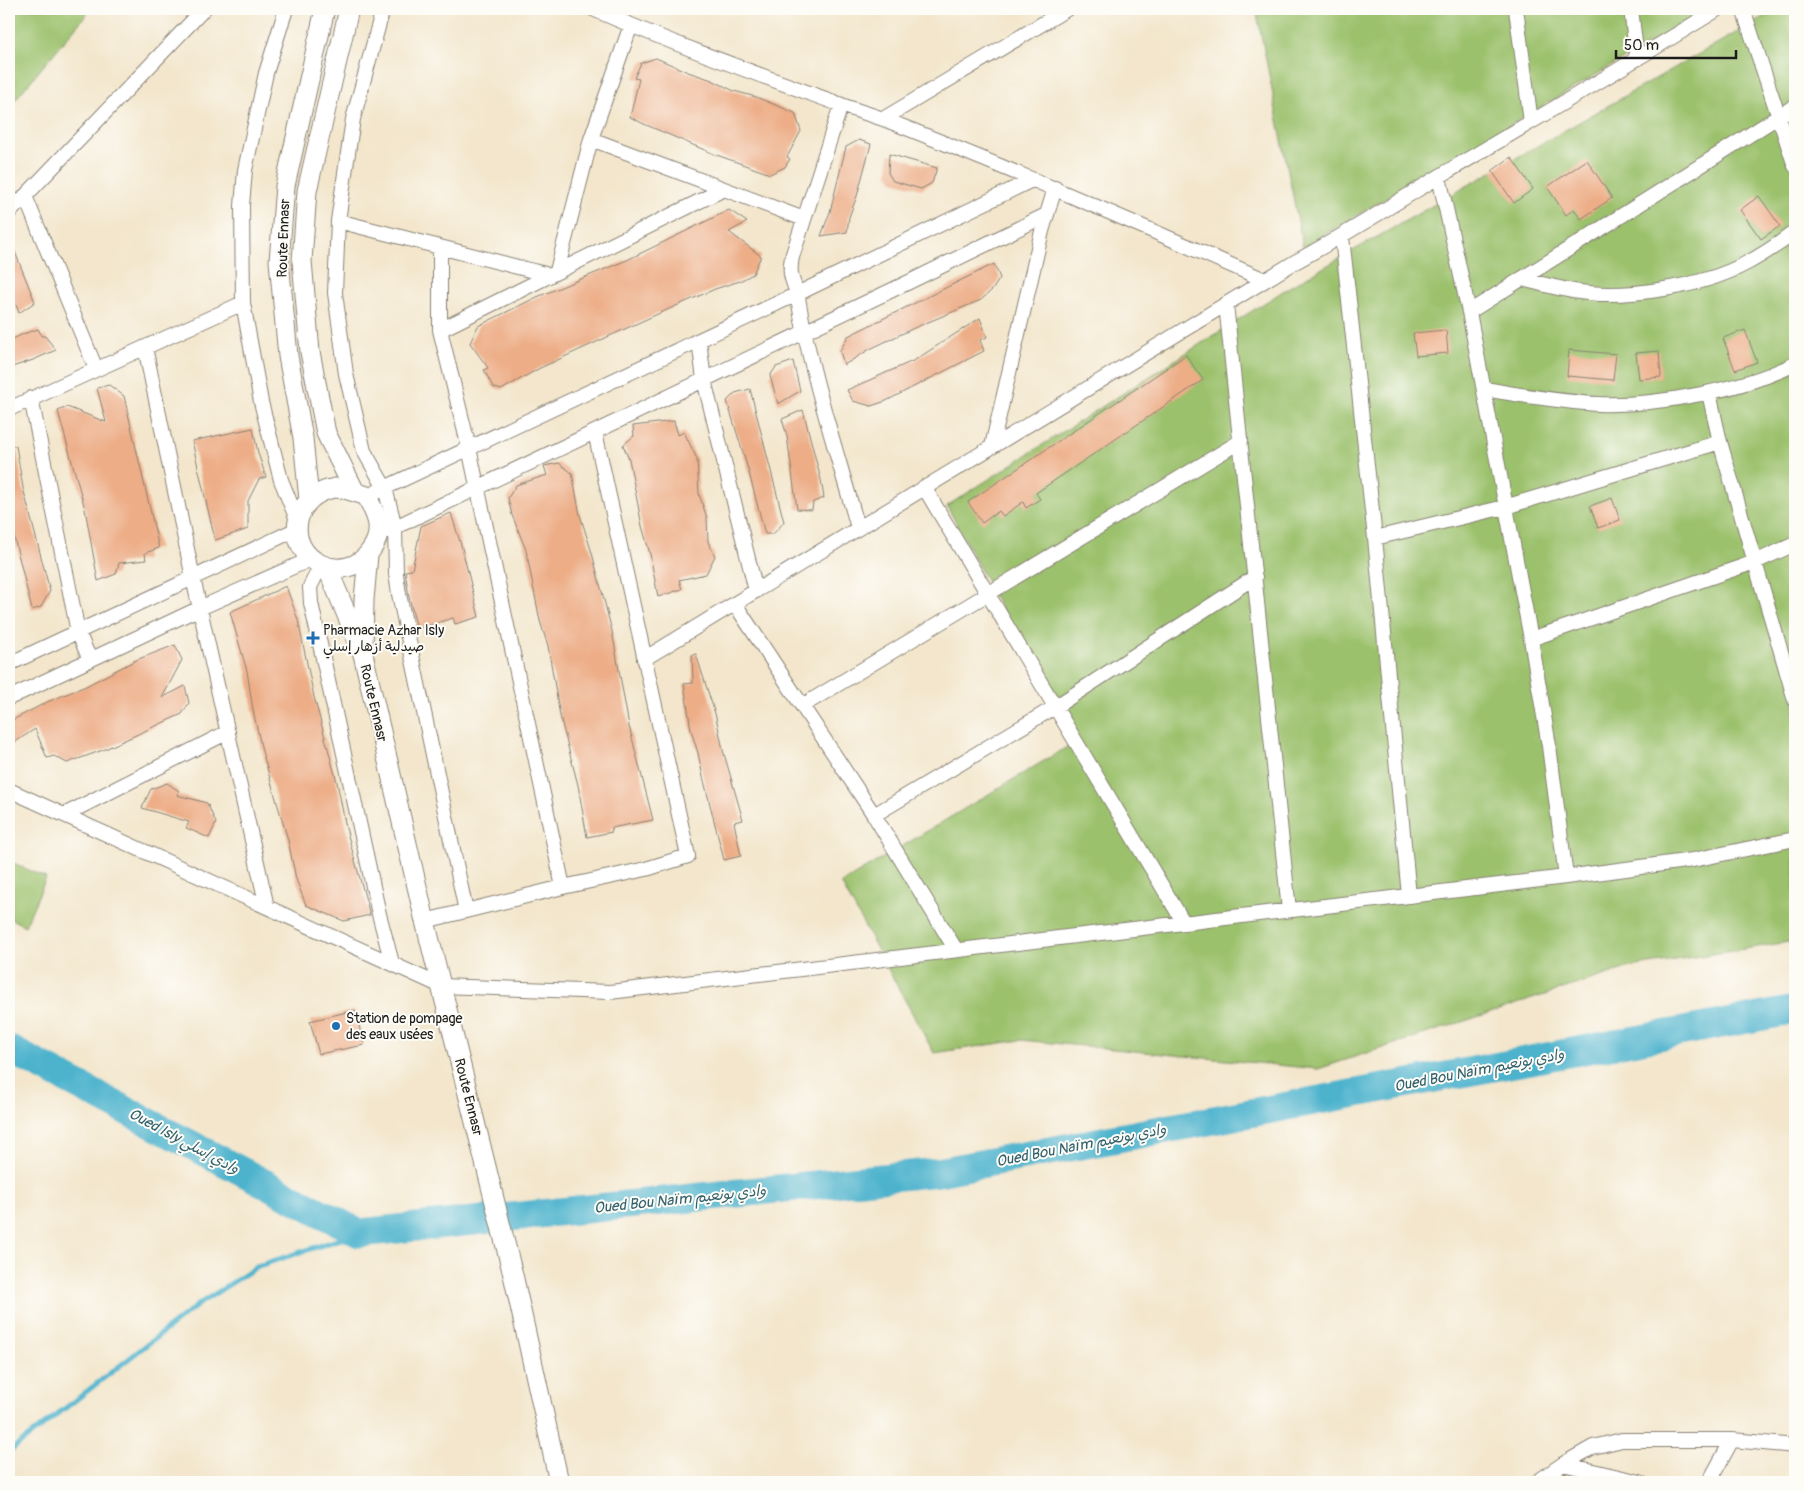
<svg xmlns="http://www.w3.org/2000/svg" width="1804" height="1491" viewBox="0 0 1804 1491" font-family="Pangolin,'Playpen Sans Arabic',sans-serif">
<rect width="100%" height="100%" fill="#fdfcf7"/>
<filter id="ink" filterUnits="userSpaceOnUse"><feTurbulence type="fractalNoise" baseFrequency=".02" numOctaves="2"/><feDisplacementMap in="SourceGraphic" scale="10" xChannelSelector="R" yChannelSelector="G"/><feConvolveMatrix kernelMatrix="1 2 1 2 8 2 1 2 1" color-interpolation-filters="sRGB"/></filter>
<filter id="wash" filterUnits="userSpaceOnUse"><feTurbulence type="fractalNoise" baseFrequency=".0096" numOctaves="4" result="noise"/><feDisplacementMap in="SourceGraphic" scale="20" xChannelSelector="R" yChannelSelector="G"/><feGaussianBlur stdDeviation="1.12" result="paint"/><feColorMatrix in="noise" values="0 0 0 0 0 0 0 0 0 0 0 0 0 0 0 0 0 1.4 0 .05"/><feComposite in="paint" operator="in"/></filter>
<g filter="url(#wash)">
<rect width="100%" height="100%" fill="#f3e6cc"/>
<path fill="#9bc16c" stroke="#5c6e44" d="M9,9H91L9,107Z
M1256,9H1708L1303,247Z
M1778,9H1795V941L1630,967L1318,1069L1021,1040L934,1053L841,883L1072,744L947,506L1291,286Z
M9,861L46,878L25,926L9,918Z"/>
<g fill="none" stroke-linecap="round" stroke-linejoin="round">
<path stroke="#4eb3cd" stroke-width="5" d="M9,1452L199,1304L258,1266L359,1233"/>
<path stroke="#4eb3cd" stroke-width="29" d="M9,1049L359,1233L938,1172L1795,1010"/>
</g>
<g id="blocks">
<path fill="#edad87" d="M656,58L688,72L712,80L734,91L756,97L795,113L801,131L787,157L790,159L785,167L770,174L714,154L644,124L630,117L639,79L634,78L641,63Z
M859,140L871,144L857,196L849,217L847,232L821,236L830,212L846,147Z
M889,154L937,168L932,183L921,189L893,181L888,173Z
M1511,157L1533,189L1514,203L1492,171Z
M1587,160L1612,198L1581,219L1574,209L1566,215L1547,187Z
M1759,196L1780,226L1761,239L1740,210Z
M729,210L747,222L729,232L761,256L753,274L740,281L715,289L651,317L540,368L501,390L493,387L484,370L488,368L470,343L478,326L537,297L627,260Z
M9,237L35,302L19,313L9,287Z
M994,264L1000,278L993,289L981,300L914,328L870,349L844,365L840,351L848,336Z
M980,318L987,337L980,340L984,351L886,401L871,406L853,401L847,390L915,360Z
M38,329L42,336H45L56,350L33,360L9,368V341L23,334Z
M1446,330L1448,353L1416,356L1413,333Z
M1745,330L1757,362L1735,370L1723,338Z
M1569,350L1616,354L1613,380L1567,376Z
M1659,351L1661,377L1639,379L1636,353Z
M1186,355L1203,380L1036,493L1040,499L1026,508L1023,502L1003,516L999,511L982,523L968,502Z
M793,361L800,391L778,404L770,376L776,367Z
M109,385L124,396L159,548L145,553L146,560L119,563L116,574L98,581L85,509L58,411L67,407L106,422L97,388Z
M750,389L784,522L773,534H765L748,469L727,401L735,393Z
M803,410L821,480L824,498L813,502L812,510L797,509L787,436L782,419Z
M674,421L678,435L684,432L697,459L699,494L707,518L708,542L715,556L706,574L679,580L682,589L658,597L650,554L642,526L629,459L623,445L634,436L633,426Z
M253,428L258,453L266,477L259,479L248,501V529L215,540L192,441Z
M9,446H16L23,488L50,591L41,607L32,610L9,517Z
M559,463L572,473L580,515L592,553L612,631L629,726L653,820L611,828L612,832L587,837L578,785L560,716L548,646L540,621L526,550L512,515L508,498L516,485L547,475L544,466Z
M1612,498L1620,520L1598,528L1590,506Z
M451,513L462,548L479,617L455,624L453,618L417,629L409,597L405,571L412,570L421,526Z
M286,586L298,620L314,697L337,782L346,828L370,915L344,921L306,905L296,879L288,840L262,751L253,710L247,671L230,612Z
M175,645L182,660L162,698L185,686L189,703L182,714L103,750L67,763L54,756L47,758L35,729L9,746V722L47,702L86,686L136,660Z
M696,654L716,717L723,750L743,820L734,822L741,856L724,860L703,777L698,753L691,730L684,684L693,683L692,655Z
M167,783L179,791L177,795L207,803L216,823L209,838L186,828L189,822L142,808L151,789Z
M355,1010L364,1045L319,1054L310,1021Z"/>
</g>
</g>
<g filter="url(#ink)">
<use href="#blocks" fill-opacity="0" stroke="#888174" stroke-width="1"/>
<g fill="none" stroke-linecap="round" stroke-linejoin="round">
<defs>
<path id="minor" d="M286,9L266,73L245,170L242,206L243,303L261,402L281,480L298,522
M383,9L353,119L338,221L335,293L346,374L364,451L385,488L395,527L396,574L399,594L466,911
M593,9C673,44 757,74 839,104C854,110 870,114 886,120C1014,170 1139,225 1265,280
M1516,9L1531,122
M1631,9L1637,59
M1743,9L1795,166
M841,105L792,257C788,278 794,280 798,298C811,376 837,452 858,528
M883,119L1067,9
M591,139L804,219
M1439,177L1469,312L1531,639L1549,746L1566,877
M25,196L96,369
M9,213L204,9
M338,221L549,275
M1342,237L1375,538L1409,896
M440,248V330L469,448L563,887
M557,271L591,139L631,25
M1521,279C1539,283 1556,288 1573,291C1623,300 1703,287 1747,263C1764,254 1780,243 1795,232
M1226,304L1289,910
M1469,312L1795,106
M440,330L724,189
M699,340L704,380L756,591
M145,347L193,578L267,907
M1484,389C1522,395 1559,402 1598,404C1657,406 1742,390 1795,364
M1709,393L1720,442L1795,700
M31,398L78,632L90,660
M9,409L243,303
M992,446L1042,231L1055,188
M924,487L1184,923
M376,492L797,294L1032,180
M387,531L909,282L1046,215
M1375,538L1505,507L1720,442
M321,565L310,587L311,603L379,914L392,963
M735,604L874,815L956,950
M1531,639L1755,562L1795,544
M644,659L1295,262C1347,234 1395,203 1445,173C1536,119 1628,65 1718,9
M9,664L297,529
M9,698L200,608L311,559
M802,706L1241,441
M9,790L441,986L610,992L1566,877L1693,860L1795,839
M64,815L228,732
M874,815L1055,707L1255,577
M425,921L563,887L646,869L688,856L595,432
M1563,1464L1640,1482
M1537,1482L1563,1464L1593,1447L1622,1440H1732L1795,1446
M1709,1482L1732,1440"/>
<path id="secondary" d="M349,9L307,191L302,261L310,352L326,433L355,492
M335,488L345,489L367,496C371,506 377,515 378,525C379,534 376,543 371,550C346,588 286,561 299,517C305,500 318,491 335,488Z
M309,500L303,438L288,356L279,261L285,186L325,9
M327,567L363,654L425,921L514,1279L559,1482
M363,646L364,600L368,555"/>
</defs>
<use href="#minor" stroke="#888174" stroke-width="16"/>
<use href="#secondary" stroke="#888174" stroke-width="21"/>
<use href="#minor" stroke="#fff" stroke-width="14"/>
<use href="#secondary" stroke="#fff" stroke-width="19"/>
</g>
</g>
<g fill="#1f6fb2" stroke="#fdfcf7" stroke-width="2">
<path d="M310.5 630.5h5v5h5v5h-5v5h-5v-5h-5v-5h5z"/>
<circle cx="336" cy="1026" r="5"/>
</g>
<g text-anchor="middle" stroke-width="4" stroke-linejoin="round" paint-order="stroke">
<g font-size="14" fill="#1c1c1c" stroke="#fdfcf7">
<text transform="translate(283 238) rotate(-88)" y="5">Route Ennasr</text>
<text transform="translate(374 703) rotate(77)" y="5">Route Ennasr</text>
<text transform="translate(469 1097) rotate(76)" y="5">Route Ennasr</text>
</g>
<g font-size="14" fill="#1c1c1c" stroke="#fdfcf7" text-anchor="start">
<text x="323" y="635">Pharmacie Azhar Isly<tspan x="323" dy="16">صيدلية أزهار إسلي</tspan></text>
<text x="346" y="1023">Station de pompage<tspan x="346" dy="16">des eaux usées</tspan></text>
</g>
<g font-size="15" font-style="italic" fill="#32606c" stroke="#fdfcf7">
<text transform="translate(1479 1070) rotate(-11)" y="5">Oued Bou Naïm وادي بونعيم</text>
<text transform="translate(184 1141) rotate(28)" y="5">Oued Isly وادي إسلي</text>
<text transform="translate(1081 1145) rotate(-11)" y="5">Oued Bou Naïm وادي بونعيم</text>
<text transform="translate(680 1199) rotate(-6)" y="5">Oued Bou Naïm وادي بونعيم</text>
</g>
</g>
<rect width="1804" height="1491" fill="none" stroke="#fdfcf7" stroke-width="30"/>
<path d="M1616 50v8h120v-8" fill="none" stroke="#1c1c1c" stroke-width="2.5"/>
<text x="1624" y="50" font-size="15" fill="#1c1c1c" stroke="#fdfcf7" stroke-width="4" paint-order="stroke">50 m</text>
</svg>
